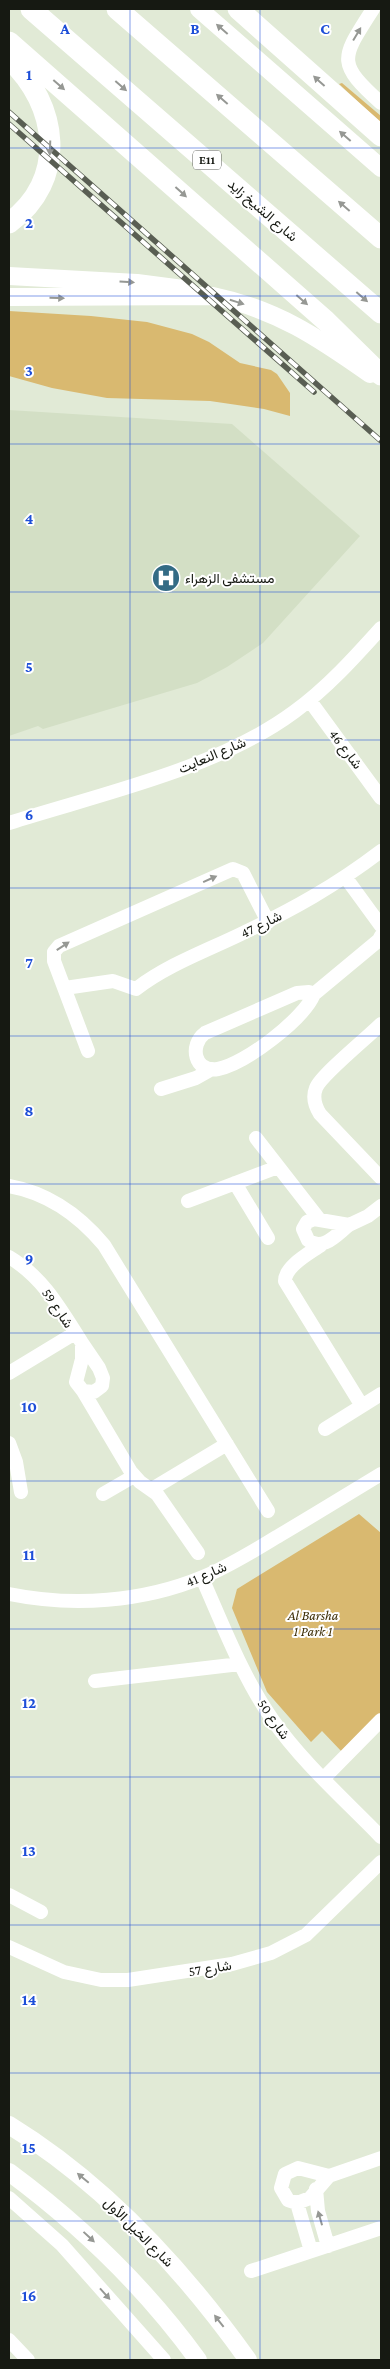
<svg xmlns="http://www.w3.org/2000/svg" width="390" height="2369" viewBox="0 0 390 2369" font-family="'Crimson Pro',Vazirmatn,serif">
<rect width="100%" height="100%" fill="#e1ead6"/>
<path fill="#d3dfc5" d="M9,410L232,424L360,536L263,643L227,667L197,683L43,729L38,726L9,736Z"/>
<path fill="#d9b970" d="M342,83L381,116V123L339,84Z
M9,311L91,316L147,322L192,334L209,342L240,363L271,370L277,374L290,393V416L264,409L210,401L107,398L52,388L9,376Z
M359,1514L381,1533V1718L342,1752L322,1731L311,1742L267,1692L232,1608L237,1589Z"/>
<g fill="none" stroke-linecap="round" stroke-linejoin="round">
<path stroke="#fff" stroke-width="14" d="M373,9C342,58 335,62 381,103
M310,701L381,798
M9,823C100,794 217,769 294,712C327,688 354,658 381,628
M346,878L381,926
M65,988L113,981L136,989C167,965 206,951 241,934C292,910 335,886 381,851
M309,992L314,994C304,1019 245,1064 218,1069C194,1073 189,1045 205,1033L297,993Z
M314,994L379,940L381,936
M381,1024C368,1037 321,1075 316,1088C312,1098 315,1106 320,1114L381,1178
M88,1051L54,961V952L59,946L233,869L243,873L268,922
M161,1089L196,1078L212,1069
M256,1138L319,1219
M235,1183L268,1238
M9,1186C48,1193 79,1215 104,1245L268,1511
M188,1201L278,1167
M314,1219L349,1225C337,1234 323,1252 308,1240L303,1229L307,1222Z
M349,1225L368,1216L381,1206
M321,1245C310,1253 285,1266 285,1281L362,1406
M9,1257C43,1277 61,1310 82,1343
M82,1343L99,1368L103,1378L102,1386L94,1392L83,1391L76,1382L82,1359Z
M9,1373L75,1333
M83,1391L131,1472L140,1482L157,1494L198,1553
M325,1429L381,1394
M9,1443L16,1462L21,1492
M152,1489L227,1444
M103,1494L134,1476
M202,1578C223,1625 242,1676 272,1719C302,1762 344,1799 381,1837
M9,1594C73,1607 143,1602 203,1577C230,1566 255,1550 280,1535C314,1515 348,1494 381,1474
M95,1681L240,1664
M324,1778L381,1720
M9,1895L41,1912
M9,1947L64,1972L101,1980H128L232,1964L271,1953L306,1935L381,1862
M298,2168L329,2176L310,2198L297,2203L288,2200L281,2188L285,2174Z
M329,2176L381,2158
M316,2189L318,2211L328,2246
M9,2198L62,2245L164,2360
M297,2203L311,2251
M251,2271L381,2228
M9,2340L28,2360"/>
<path stroke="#fff" stroke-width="18" d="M199,9L381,168
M9,276L137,283L183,289
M9,297L213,296C276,309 319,338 370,374
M9,2125C105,2184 183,2269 248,2360
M9,2172C82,2226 145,2287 198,2360"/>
<path stroke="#fff" stroke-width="21" d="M31,9L381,313
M117,9L381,238
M238,9L381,136
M9,42L326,321L381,375
M9,59C59,105 68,180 9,223"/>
<defs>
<path id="rail" d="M9,112L381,441
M9,124L314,392"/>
</defs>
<use href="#rail" stroke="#595e53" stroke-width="5.5"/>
<use href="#rail" stroke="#fff" stroke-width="4" stroke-dasharray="11" stroke-linecap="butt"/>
</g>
<defs><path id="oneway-solid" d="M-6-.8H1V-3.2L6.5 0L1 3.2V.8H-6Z" transform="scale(1.25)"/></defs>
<g fill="#969894">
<use href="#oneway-solid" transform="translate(222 29) rotate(-139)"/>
<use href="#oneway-solid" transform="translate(357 34) rotate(-59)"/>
<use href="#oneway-solid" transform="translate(319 81) rotate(-138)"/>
<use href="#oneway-solid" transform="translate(59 85) rotate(41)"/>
<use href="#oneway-solid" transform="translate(121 86) rotate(41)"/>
<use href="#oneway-solid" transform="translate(222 99) rotate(-139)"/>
<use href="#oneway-solid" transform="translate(345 136) rotate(-139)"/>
<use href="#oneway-solid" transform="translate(50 148) rotate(92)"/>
<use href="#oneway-solid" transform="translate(181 192) rotate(42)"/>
<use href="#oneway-solid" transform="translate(344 206) rotate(-139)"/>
<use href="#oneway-solid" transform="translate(127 282) rotate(4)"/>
<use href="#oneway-solid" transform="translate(362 297) rotate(41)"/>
<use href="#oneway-solid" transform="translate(57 298) rotate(1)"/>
<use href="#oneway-solid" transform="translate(302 300) rotate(41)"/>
<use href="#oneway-solid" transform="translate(237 302) rotate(17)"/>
<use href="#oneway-solid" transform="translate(210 879) rotate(-24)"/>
<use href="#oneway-solid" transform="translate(63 946) rotate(-33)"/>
<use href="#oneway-solid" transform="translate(83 2178) rotate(-140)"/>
<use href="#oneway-solid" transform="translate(320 2218) rotate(-106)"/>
<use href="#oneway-solid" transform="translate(89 2237) rotate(43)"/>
<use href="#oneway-solid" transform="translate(105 2294) rotate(48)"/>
<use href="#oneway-solid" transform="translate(219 2321) rotate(-128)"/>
</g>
<path fill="none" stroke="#1d4ed8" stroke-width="1" stroke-opacity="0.55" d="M130,9V2360M260,9V2360M9,148H381M9,296H381M9,444H381M9,592H381M9,740H381M9,888H381M9,1036H381M9,1184H381M9,1333H381M9,1481H381M9,1629H381M9,1777H381M9,1925H381M9,2073H381M9,2221H381"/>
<defs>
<symbol id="hospital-disc" viewBox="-11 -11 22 22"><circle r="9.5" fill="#336b85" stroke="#fff"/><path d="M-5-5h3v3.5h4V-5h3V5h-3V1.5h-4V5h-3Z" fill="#fff"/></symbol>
</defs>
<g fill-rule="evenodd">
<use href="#hospital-disc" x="150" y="562" width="32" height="32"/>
</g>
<g text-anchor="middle" stroke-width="4" stroke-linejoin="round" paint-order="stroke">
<rect fill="#fff" stroke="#5c5e59" stroke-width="1" x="193" y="150.5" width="28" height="19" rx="4"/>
<g font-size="12" font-weight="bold" fill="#161912">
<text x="207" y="164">E11</text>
</g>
<g font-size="14" fill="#161912" stroke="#fff">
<text transform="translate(263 210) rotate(41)" y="5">شارع الشيخ زايد</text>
<text transform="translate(346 749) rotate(53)" y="5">شارع 46</text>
<text transform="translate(212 755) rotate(-23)" y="5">شارع النعايت</text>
<text transform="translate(261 924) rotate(-26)" y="5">شارع 47</text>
<text transform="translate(58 1308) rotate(56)" y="5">شارع 59</text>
<text transform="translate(206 1574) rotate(-23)" y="5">شارع 41</text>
<text transform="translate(274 1719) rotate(55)" y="5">شارع 50</text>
<text transform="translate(210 1968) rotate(-9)" y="5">شارع 57</text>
<text transform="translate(139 2232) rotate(45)" y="5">شارع الخيل الأول</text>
</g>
<g font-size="14" fill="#161912" stroke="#fff" text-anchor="start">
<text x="185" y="583">مستشفى الزهراء</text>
</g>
<g font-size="14" font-style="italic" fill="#3c2d05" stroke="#fff">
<text x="313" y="1620">Al Barsha<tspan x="313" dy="16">1 Park 1</tspan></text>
</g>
</g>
<g font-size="16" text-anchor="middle" font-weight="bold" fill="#1d4ed8" stroke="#fff" stroke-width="4" stroke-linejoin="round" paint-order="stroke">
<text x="65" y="34">A</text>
<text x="195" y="34">B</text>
<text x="325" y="34">C</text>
<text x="29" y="80">1</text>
<text x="29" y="228">2</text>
<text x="29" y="376">3</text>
<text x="29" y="524">4</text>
<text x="29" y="672">5</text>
<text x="29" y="820">6</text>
<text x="29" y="968">7</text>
<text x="29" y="1116">8</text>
<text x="29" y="1264">9</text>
<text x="29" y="1412">10</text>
<text x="29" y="1560">11</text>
<text x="29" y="1708">12</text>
<text x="29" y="1856">13</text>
<text x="29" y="2005">14</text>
<text x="29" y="2153">15</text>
<text x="29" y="2301">16</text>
</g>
<rect width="390" height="2369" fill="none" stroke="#161912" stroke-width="20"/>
</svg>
